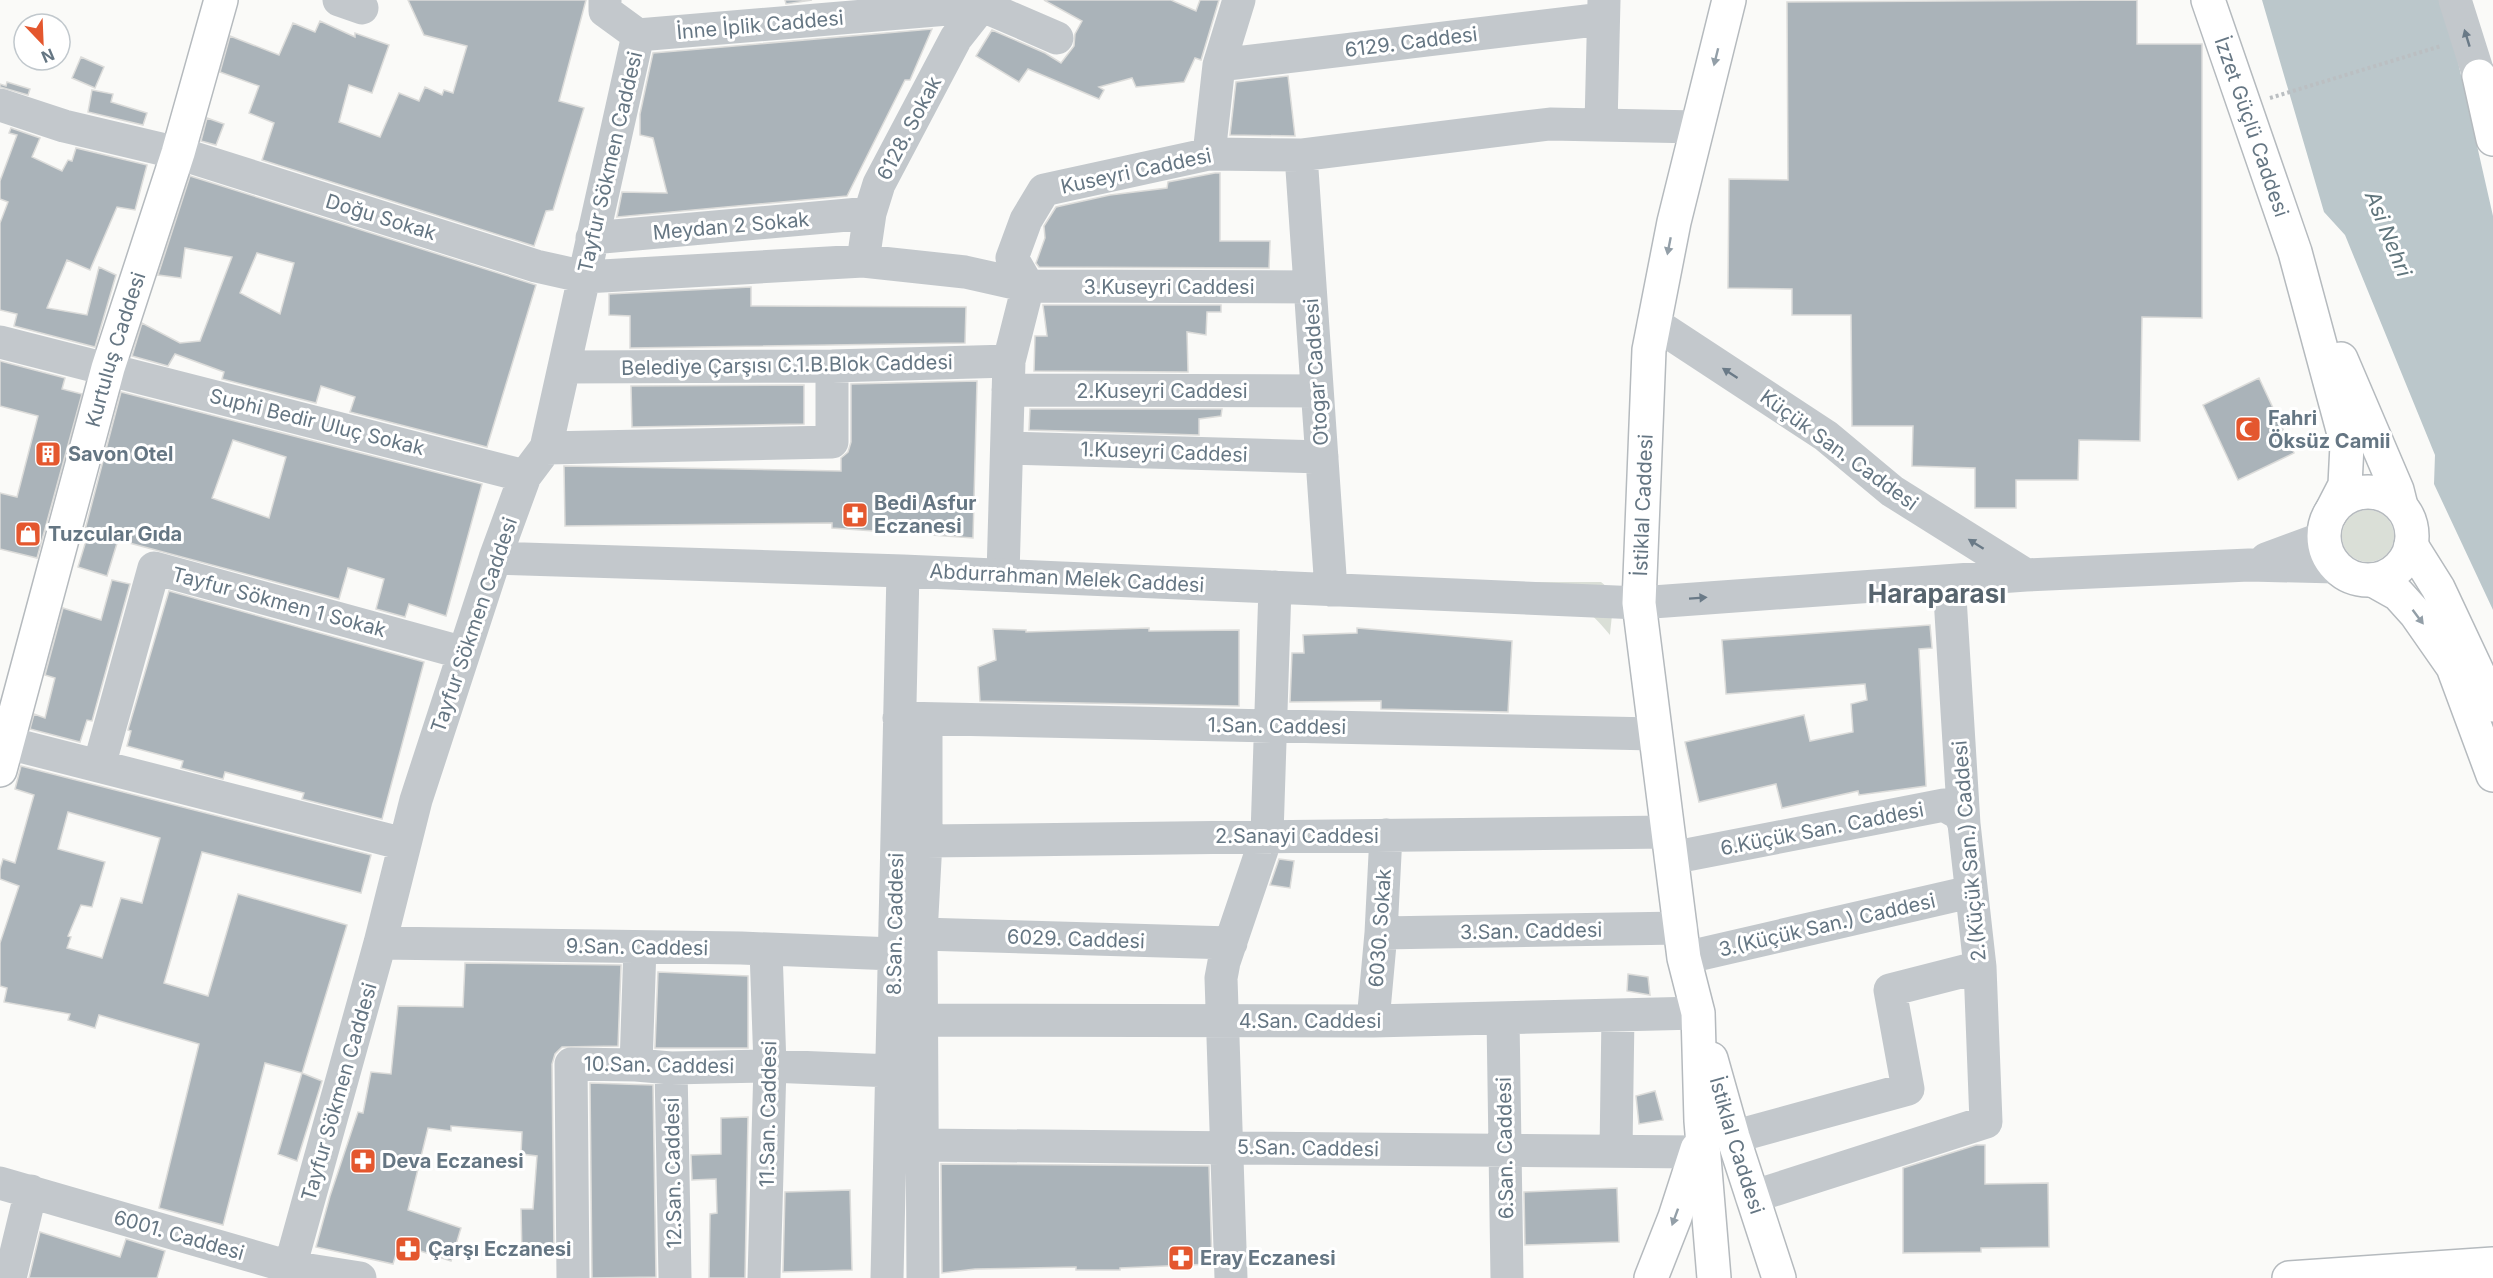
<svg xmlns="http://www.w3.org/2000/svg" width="2493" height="1278" viewBox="0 0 2493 1278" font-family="Inter,sans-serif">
<rect width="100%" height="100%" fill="#fafaf8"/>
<path fill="#dadfd7" d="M2342 536a26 26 0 1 1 52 0a26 26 0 1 1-52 0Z
M1534,582H1601C1618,594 1611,617 1610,635C1585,604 1570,598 1534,582Z"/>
<path fill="#bbc7cb" d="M2262,0H2440L2451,31L2493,216V610L2434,484L2435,455L2345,235L2324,212Z"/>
<path fill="#aab3b9" stroke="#dcdcda" stroke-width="1.5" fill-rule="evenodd" d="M408,0H586L559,101L584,108L553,210L546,211L534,246L262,160L274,123L249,113L259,86L220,72L230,36L279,55L293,23L315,32L320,21L355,37V33L389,45L372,93L349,85L339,122L380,137L399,93L419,101L425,87L442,95L444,90L453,93L467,46L424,35Z
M785,0H812L786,4Z
M1044,0H1171L1196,11L1200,0H1219L1201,60L1195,58L1184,82L1136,87L1132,78L1099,87L1104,90L1099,99L1028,69L1019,82L976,56L992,30L1045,53L1061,63L1074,46L1075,34L1082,21Z
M2137,0V44H2202V318L2142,317L2140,441L2079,440L2078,480H2016V508H1975V468L1912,466L1913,426H1852L1851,315H1792V289L1728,288L1729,179L1788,180L1787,2Z
M932,29L910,80H905L847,196L617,217L622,192L667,193L653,138L640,135V114L653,53Z
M81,57L104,67L95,88L72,78Z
M1288,76L1295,136L1230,135L1236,82Z
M7,82L30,89L28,95L0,87V84L6,86Z
M92,90L113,94L111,102L147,113L143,125L88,112Z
M207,118L224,124L216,145L201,141Z
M11,128L40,138L32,157L62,171L68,160L72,161L76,148L147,165L135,210L117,207L90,270L67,260L47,308L87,315L99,267L116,275L95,347L14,326L17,314L0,310V223L8,202L0,199V181L17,135L9,133Z
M1215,173H1220V241H1270L1269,268L1039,267L1036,263L1045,238L1044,226L1056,207L1110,195L1167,188L1168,182Z
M190,176L536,285L487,447L350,412L355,397L321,386L316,403L222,379L224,372L175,354L168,366L132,356L142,323L180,343L200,341L232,257L185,248L181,278L158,275ZM257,253L294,263L280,314L240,293Z
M751,287V306L966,307L965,343L630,348V316L609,315V294Z
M1043,305H1221V312H1207L1206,335L1187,332L1188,372L1034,371L1035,336H1047Z
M0,361L65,378L62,389L82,394L37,558L0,549V493L17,497L38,416L0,406Z
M2259,378L2294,453L2238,480L2203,405Z
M977,381L973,538L832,528V523L565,526L564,466L841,471V458L848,452L851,442V384Z
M804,385V424L632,427L631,386Z
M121,392L482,484L446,616L409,604L405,617L376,609L384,579L348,568L339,599L118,540L107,576L78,567L89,531L85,530ZM233,440L286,457L269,518L212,498Z
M1030,409H1222L1221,416L1199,419V435L1029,430Z
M112,580L130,584L92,721L87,720L80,742L30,729L34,714L45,718L55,678L45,675L63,608L101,620Z
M169,591L424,662L382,819L302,799L304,793L225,772L223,779L181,768L183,761L127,746L131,731L128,730Z
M1930,625L1932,648L1919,649L1926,786L1859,795L1858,791L1782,808L1776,784L1699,802L1685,742L1804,715L1810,741L1853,732L1851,704L1867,700L1865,684L1726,694L1722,640Z
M1149,628V631L1239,630V706L980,701L978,667L996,660L993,629L1026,630V632Z
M1357,628L1512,641L1508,712L1381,709V701L1290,702L1292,653H1304L1303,635L1357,633Z
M21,766L371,855L361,893L202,852L164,983L208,996L238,894L347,925L302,1073L265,1063L223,1225L159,1208L199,1044L99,1015L95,1028L68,1020L70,1014L4,1002L7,988L0,986V943L19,886L0,879V869L3,859L15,863L34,795L15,789ZM68,812L160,838L142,903L121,898L102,958L67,948L71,937L68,936L81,905L92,907L105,862L58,849Z
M1279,859L1294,861L1290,888L1270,885Z
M465,963L621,965L618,1046L562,1047L555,1054L552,1064L554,1256H522L521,1209H533L537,1156L521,1154L522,1132L451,1126V1131L428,1128L408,1210L461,1228L451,1261L399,1244L393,1264L316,1247L330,1196L358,1112L363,1113L371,1072L391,1074L398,1006L463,1007Z
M658,972L748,976V1048H655Z
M1628,974L1648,977L1650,995L1627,991Z
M302,1073L322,1081L297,1161L278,1154Z
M590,1083L653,1085L656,1277L592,1278Z
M1655,1091L1663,1120L1639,1124L1636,1096Z
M748,1117L745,1278H709L710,1214L717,1213L716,1179L692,1180L691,1155L721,1154V1118Z
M1976,1145H1985V1184L2048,1183L2049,1247L1981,1248V1252L1903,1253V1168Z
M941,1164L1209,1166L1212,1264L1120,1268V1270H1076V1267L975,1269L942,1273Z
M1617,1188L1619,1242L1525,1245L1524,1192Z
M850,1190L852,1270L783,1272L785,1192Z
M40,1232L120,1257L126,1239L165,1251L157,1278H29Z"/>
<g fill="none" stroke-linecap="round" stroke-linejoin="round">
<defs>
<g id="major">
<path id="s1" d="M2208,0L2295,252L2347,445L2345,485L2330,514"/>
<path d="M2479,76L2493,139"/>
<path d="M2341,359L2397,490L2401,506"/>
<circle cx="2368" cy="536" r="44"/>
<path d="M2411,545L2438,588L2493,705"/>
<path d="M2373,580L2398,594L2416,614L2453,667L2493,775"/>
<path id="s2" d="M0,770L108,368L178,153L221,0"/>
<path id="s3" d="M1711,1059L1733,1137L1779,1278"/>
<path d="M1651,1278L1675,1217L1697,1149"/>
<path id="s4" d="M1714,1278L1701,1121L1698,1013L1684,958L1639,603L1649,350L1674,222L1729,0"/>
<path d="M2289,1278L2493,1264"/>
</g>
</defs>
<use href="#major" stroke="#b5babe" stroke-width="36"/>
<path stroke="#bbbfc2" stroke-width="4" stroke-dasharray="3 3" stroke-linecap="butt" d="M2270,98L2441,46"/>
<path stroke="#c3c8cc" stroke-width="33" d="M339,0L362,8
M605,0V11L638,35
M2455,0L2479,76
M638,35L983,6L1057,38
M1219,65L1603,19
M0,105L64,126L178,153L536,266L585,277L863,261L965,272L1028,286L1310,287
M1601,125L1604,0
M1209,154L1219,65L1239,0
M1301,155L1331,590
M592,238L870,213
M863,261L870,213L879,184L956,38L986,0
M1654,323L1826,436L1892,491L2026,575
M0,342L525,476
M564,367L832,366L1009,361
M1008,390L1316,391
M546,448L832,442V366
M1007,448L1322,457
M495,558L903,571L1639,603L2026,575L2249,565L2336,567
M2266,559L2323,538
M1003,575L1009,361L1028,286L1012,258L1026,220L1044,190L1209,154L1301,155L1550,124L1698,127
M899,718L1655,734
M8,743L404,844
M99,766L154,568L464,653
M926,841L1668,832
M1671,858L1944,805L1960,814L1964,824
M1381,933L1681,928
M921,934L1231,943
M380,943L741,948L894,954
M1684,958L1970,892
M1503,1018L1507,1278
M921,1020L1373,1021L1698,1013
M1373,1021L1381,933L1386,835
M636,1065L640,947
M671,1068L675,1278
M1733,1137L1908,1089L1890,990L1980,967
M920,1145L1696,1152
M1616,1151L1618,1015
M0,1183L290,1267L360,1278
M1752,1197L1986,1122L1980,967L1964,824L1949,581
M290,1267L380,943L416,800L495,558L525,476L546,448L638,35
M10,1278L31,1191
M573,1278L571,1064L636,1065L671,1068L770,1066L892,1071
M764,1278L770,1066L766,950
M887,1278L903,571
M923,1278L921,934L926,841V719
M1231,1278L1221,978L1224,962L1267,835L1275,587"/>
<use href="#major" stroke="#fff" stroke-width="33"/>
</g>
<defs><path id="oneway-solid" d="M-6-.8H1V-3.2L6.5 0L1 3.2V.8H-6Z" transform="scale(1.5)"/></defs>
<g fill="#6a7a87">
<use href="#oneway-solid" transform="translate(2467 38) rotate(-107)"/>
<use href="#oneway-solid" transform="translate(1730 373) rotate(-147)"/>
<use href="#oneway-solid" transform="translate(1976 544) rotate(-148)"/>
<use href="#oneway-solid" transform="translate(1698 598) rotate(-4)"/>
</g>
<g fill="#939fa8">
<use href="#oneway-solid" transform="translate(1716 57) rotate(104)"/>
<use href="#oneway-solid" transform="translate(1669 246) rotate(101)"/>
<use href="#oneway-solid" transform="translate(2418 617) rotate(53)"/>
<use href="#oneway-solid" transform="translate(1675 1217) rotate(110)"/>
</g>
<defs>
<symbol id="mosque-square" viewBox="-11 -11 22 22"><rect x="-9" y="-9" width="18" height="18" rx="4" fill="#e4572e" stroke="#fff"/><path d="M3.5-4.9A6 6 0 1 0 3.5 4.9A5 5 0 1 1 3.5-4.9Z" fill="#fff"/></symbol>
<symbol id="building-square" viewBox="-11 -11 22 22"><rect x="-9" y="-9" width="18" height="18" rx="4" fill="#e4572e" stroke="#fff"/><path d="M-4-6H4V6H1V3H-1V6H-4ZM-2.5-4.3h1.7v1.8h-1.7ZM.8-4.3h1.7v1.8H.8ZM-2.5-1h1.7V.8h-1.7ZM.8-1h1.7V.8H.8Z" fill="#fff"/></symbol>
<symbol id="pharmacy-square" viewBox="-11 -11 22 22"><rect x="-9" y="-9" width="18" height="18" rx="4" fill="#e4572e" stroke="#fff"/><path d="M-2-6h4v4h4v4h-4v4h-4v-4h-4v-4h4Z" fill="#fff"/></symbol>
<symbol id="shop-square" viewBox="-11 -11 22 22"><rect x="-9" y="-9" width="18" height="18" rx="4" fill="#e4572e" stroke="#fff"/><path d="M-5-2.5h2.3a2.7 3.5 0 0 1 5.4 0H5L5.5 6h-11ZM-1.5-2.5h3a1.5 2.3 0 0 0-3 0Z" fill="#fff"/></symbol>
</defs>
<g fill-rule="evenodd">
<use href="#mosque-square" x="2233" y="414" width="30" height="30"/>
<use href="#building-square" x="33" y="439" width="30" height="30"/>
<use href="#pharmacy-square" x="840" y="500" width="30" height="30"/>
<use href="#shop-square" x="13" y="519" width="30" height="30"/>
<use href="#pharmacy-square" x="348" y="1146" width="30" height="30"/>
<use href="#pharmacy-square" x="393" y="1234" width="30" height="30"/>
<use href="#pharmacy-square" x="1166" y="1243" width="30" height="30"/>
</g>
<g text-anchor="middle" stroke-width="6" stroke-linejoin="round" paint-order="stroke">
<g font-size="20" fill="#657683" stroke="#fff">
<text transform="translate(760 25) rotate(-5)" y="7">İnne İplik Caddesi</text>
<text transform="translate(1411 42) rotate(-7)" y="7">6129. Caddesi</text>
<text dy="7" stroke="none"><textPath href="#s1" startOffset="134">İzzet Güçlü Caddesi</textPath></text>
<text transform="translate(909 128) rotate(-62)" y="7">6128. Sokak</text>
<text transform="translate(610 162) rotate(-77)" y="7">Tayfur Sökmen Caddesi</text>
<text transform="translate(1136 171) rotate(-12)" y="7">Kuseyri Caddesi</text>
<text transform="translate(381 217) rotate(17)" y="7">Doğu Sokak</text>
<text transform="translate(731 226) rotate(-5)" y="7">Meydan 2 Sokak</text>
<text x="1169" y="294">3.Kuseyri Caddesi</text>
<text dy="7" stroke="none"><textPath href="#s2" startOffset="436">Kurtuluş Caddesi</textPath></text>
<text transform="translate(787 365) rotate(-1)" y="7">Belediye Çarşısı C.1.B.Blok Caddesi</text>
<text transform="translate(1316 372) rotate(-94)" y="7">Otogar Caddesi</text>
<text x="1162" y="398">2.Kuseyri Caddesi</text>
<text transform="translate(317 422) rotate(14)" y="7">Suphi Bedir Uluç Sokak</text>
<text transform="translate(1839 450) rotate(36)" y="7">Küçük San. Caddesi</text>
<text transform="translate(1164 452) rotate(2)" y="7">1.Kuseyri Caddesi</text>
<text dy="7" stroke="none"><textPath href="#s4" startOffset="778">İstiklal Caddesi</textPath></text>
<text transform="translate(1067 578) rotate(3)" y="7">Abdurrahman Melek Caddesi</text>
<text transform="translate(279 602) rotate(15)" y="7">Tayfur Sökmen 1 Sokak</text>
<text transform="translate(474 625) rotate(-71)" y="7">Tayfur Sökmen Caddesi</text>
<text transform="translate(1277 726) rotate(1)" y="7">1.San. Caddesi</text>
<text transform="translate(1822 829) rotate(-11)" y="7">6.Küçük San. Caddesi</text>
<text x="1297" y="843">2.Sanayi Caddesi</text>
<text transform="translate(1969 851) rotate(-95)" y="7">2.(Küçük San.) Caddesi</text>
<text transform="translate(895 924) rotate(-89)" y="7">8.San. Caddesi</text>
<text transform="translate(1827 925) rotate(-13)" y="7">3.(Küçük San.) Caddesi</text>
<text transform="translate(1380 928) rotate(-86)" y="7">6030. Sokak</text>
<text transform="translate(1531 931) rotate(-1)" y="7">3.San. Caddesi</text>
<text transform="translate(1076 939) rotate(2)" y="7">6029. Caddesi</text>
<text transform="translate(637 947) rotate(1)" y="7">9.San. Caddesi</text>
<text x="1310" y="1028">4.San. Caddesi</text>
<text transform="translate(659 1065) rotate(1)" y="7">10.San. Caddesi</text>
<text transform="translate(339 1092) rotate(-74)" y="7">Tayfur Sökmen Caddesi</text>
<text transform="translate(768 1114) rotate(-89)" y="7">11.San. Caddesi</text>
<text dy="7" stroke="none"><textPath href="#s3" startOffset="90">İstiklal Caddesi</textPath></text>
<text transform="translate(1308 1148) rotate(1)" y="7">5.San. Caddesi</text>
<text transform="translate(1505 1148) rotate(-91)" y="7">6.San. Caddesi</text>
<text transform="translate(673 1173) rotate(-91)" y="7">12.San. Caddesi</text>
<text transform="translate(179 1235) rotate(16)" y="7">6001. Caddesi</text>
</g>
<g font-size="20" font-weight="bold" fill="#657683" stroke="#fff" text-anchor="start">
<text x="2268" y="425">Fahri<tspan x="2268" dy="23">Öksüz Camii</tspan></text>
<text x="68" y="461">Savon Otel</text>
<text x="874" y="510">Bedi Asfur<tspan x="874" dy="23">Eczanesi</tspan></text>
<text x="48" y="541">Tuzcular Gıda</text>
<text x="382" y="1168">Deva Eczanesi</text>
<text x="428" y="1256">Çarşı Eczanesi</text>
<text x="1200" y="1265">Eray Eczanesi</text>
</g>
<g font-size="21" font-style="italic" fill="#60757c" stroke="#fff">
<text transform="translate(2388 234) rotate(68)" y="7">Asi Nehri</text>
</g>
<g font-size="26" font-weight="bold" fill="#57646e" stroke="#fff">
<text x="1937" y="603">Haraparası</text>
</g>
</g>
<g transform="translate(42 42) rotate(157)"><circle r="28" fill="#ffffff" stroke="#c1c8cd" stroke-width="1.5"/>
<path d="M0-4.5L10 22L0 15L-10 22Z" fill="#e4572e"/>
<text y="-9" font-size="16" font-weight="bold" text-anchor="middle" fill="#657683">N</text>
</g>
</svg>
